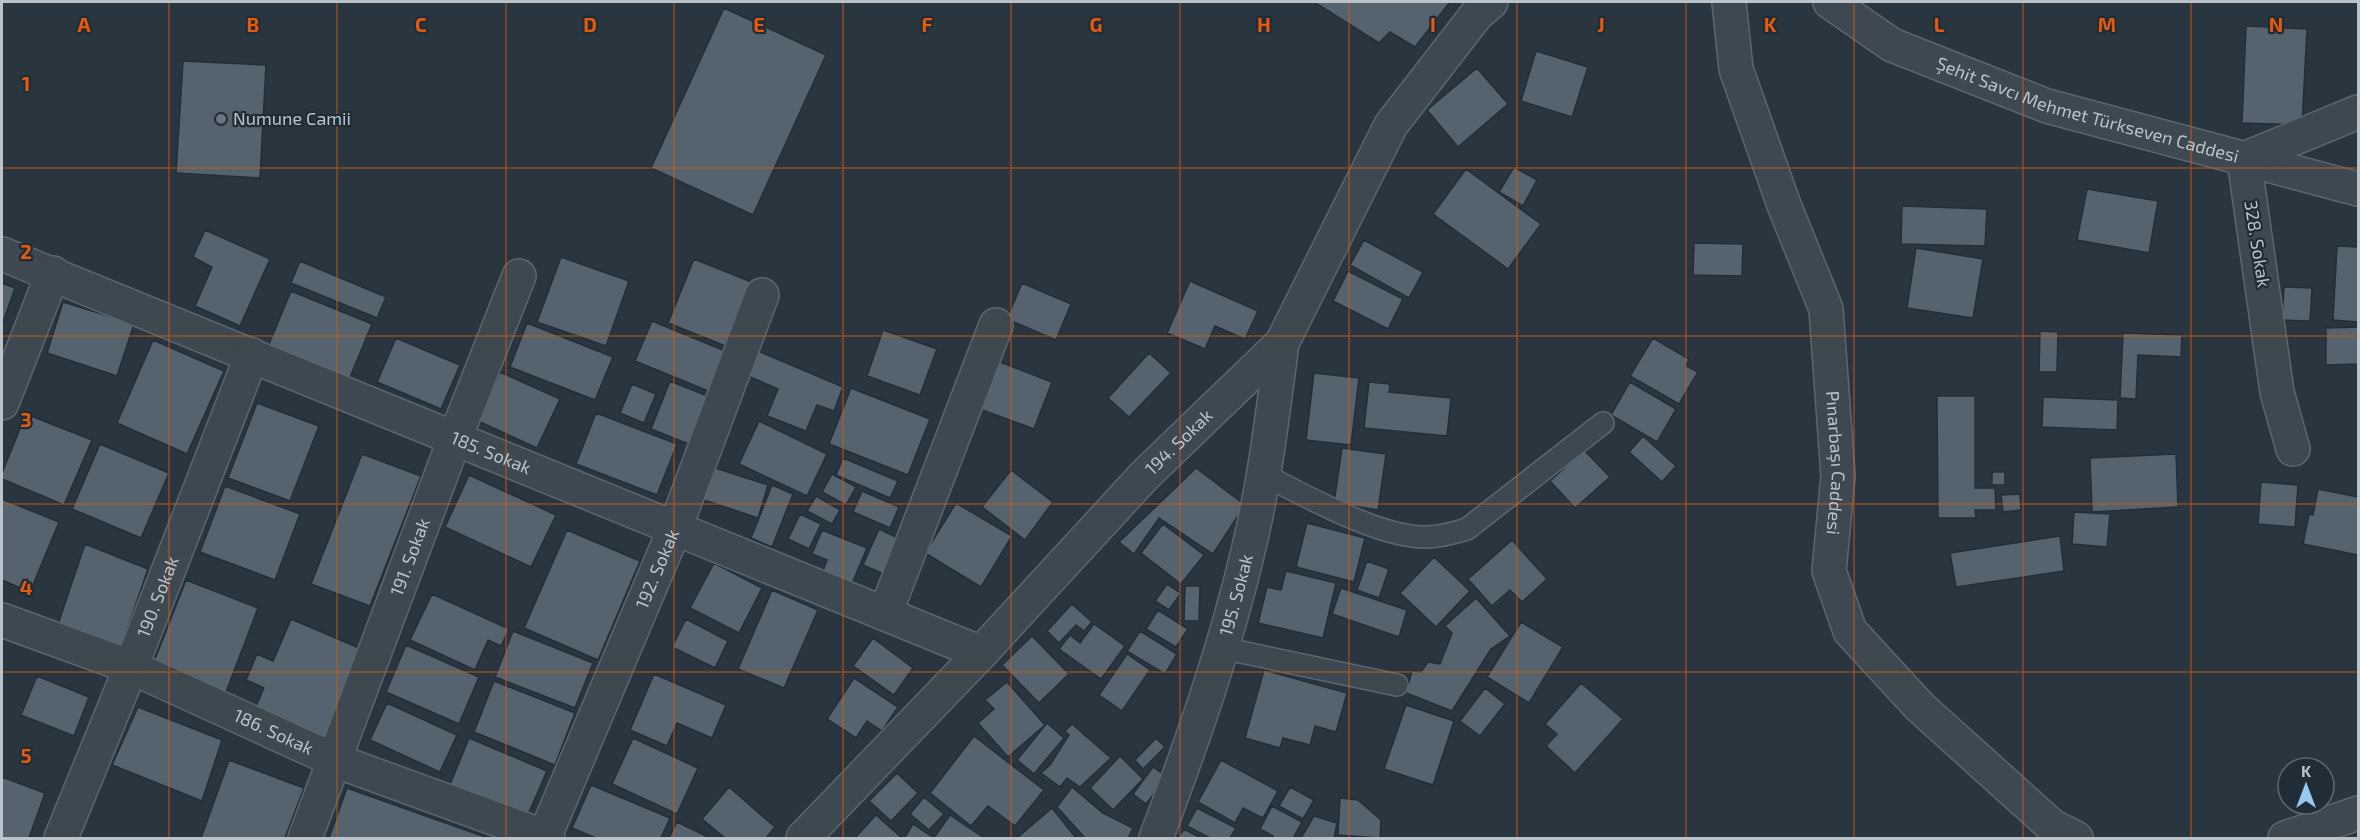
<svg xmlns="http://www.w3.org/2000/svg" width="2360" height="840" viewBox="0 0 2360 840" font-family="'Exo 2',sans-serif">
<rect width="100%" height="100%" fill="#293640"/>
<path fill="#54636d" stroke="#232f38" stroke-width="1.5" d="M1314,2H1450L1415,47L1390,32L1379,43Z
M724,8L826,55L753,215L651,168Z
M2246,26L2307,29L2302,125L2242,123Z
M1536,51L1588,67L1572,117L1521,101Z
M183,61L266,65L260,178L176,173Z
M1477,68L1508,104L1458,147L1427,110Z
M1514,167L1537,180L1523,206L1499,192Z
M1466,169L1541,224L1508,269L1433,214Z
M2087,189L2158,201L2149,253L2077,240Z
M1902,206L1987,209L1985,246L1901,244Z
M205,230L270,259L240,326L195,306L212,267L193,257Z
M1364,240L1423,272L1409,298L1350,265Z
M1694,243L1743,244L1742,276L1693,275Z
M2337,246L2358,247V322L2333,320Z
M1916,248L1983,259L1973,318L1907,308Z
M561,257L629,281L606,346L537,322Z
M694,259L759,285L733,349L668,323Z
M300,261L386,297L377,318L291,283Z
M1348,271L1403,299L1388,329L1333,301Z
M1190,281L1258,311L1245,339L1215,326L1205,349L1167,333Z
M2,283L15,288L2,325Z
M1022,283L1071,304L1056,340L1007,319Z
M2284,287L2312,288L2310,321L2282,320Z
M291,291L372,324L348,382L267,349Z
M63,302L134,324L117,376L47,353Z
M652,321L730,353L713,393L635,361Z
M527,323L613,357L595,400L510,367Z
M2358,327V364L2326,365V328Z
M883,330L937,349L920,395L867,376Z
M2040,331L2058,332L2057,372H2039Z
M2123,333L2182,335L2181,357L2138,355L2136,399L2120,398Z
M396,338L460,365L441,409L377,382Z
M1653,338L1689,359L1686,366L1698,372L1679,404L1630,376Z
M153,340L224,371L187,454L117,423Z
M758,351L843,387L834,411L817,405L806,431L767,416L778,389L748,376Z
M1149,353L1171,373L1129,417L1108,398Z
M992,359L1052,382L1034,429L974,407Z
M500,372L560,399L537,448L478,421Z
M1314,373L1359,378L1351,445L1306,440Z
M670,381L710,397L691,445L651,429Z
M1369,382L1390,384L1389,392L1451,398L1447,436L1364,428Z
M1630,382L1676,409L1657,442L1611,415Z
M632,384L656,394L644,423L620,413Z
M851,388L930,419L908,475L829,444Z
M1937,396H1975V488H1995L1996,510H1975L1976,518H1938Z
M2043,397L2118,400L2117,430L2042,427Z
M257,403L319,426L290,501L228,478Z
M596,413L677,444L657,495L576,464Z
M26,414L92,440L64,505L2,479V473Z
M759,421L827,454L807,496L739,464Z
M1643,436L1676,466L1662,482L1629,452Z
M100,444L169,473L141,538L72,509Z
M1342,448L1386,454L1378,510L1334,503Z
M1584,450L1610,477L1575,508L1550,481Z
M362,454L421,476L370,606L311,584Z
M2176,454L2178,507L2092,512L2090,458Z
M843,458L898,481L890,498L836,475Z
M709,466L768,485L758,518L698,498Z
M1196,468L1245,505L1213,554L1159,518L1134,554L1119,542Z
M1011,470L1053,502L1025,540L982,507Z
M1992,472H2005V485H1992Z
M832,474L856,487L846,505L822,492Z
M469,475L556,515L531,567L445,527Z
M2261,482L2298,485L2295,527L2258,524Z
M772,485L793,494L772,547L751,538Z
M225,486L300,514L275,580L200,552Z
M2318,489L2358,497V555L2303,544L2309,514L2313,515Z
M862,491L899,507L890,528L853,512Z
M2020,494L2021,510L2003,512L2001,495Z
M816,496L840,510L832,524L807,511Z
M2,499L59,522L30,592L2,580Z
M956,503L1012,536L981,587L925,553Z
M2074,512L2110,514L2107,547L2072,544Z
M800,514L821,524L809,549L788,539Z
M1307,523L1365,538L1354,582L1296,567Z
M1163,524L1204,555L1181,584L1141,553Z
M879,529L902,540L886,575L863,565Z
M567,530L640,561L598,660L524,628Z
M822,530L867,548L851,586L822,573L827,560L812,554Z
M2060,536L2064,571L1956,587L1950,553Z
M1512,540L1547,579L1522,602L1510,590L1492,606L1468,579Z
M85,544L148,569L118,656L56,630Z
M1434,557L1470,591L1436,627L1400,593Z
M1367,561L1389,569L1379,598L1357,590Z
M714,563L762,588L739,633L690,608Z
M1286,571L1336,583L1323,638L1258,623L1267,587L1281,590Z
M186,580L258,608L226,692L153,664Z
M1167,584L1181,593L1169,610L1155,601Z
M1185,586H1200L1199,621H1184Z
M1341,588L1407,610L1399,637L1332,614Z
M772,590L818,610L784,688L738,669Z
M432,594L509,629L501,646L488,640L475,670L410,640Z
M1476,598L1510,636L1491,649L1452,711L1406,693L1412,671L1421,672L1428,662L1440,664L1452,633L1445,626Z
M1072,604L1092,622L1084,631L1076,625L1059,643L1047,631Z
M1158,610L1188,629L1176,647L1146,629Z
M291,619L366,651L326,744L253,713L264,688L246,680L257,654L273,661Z
M686,619L728,641L715,668L672,647Z
M1521,622L1563,647L1529,703L1487,677Z
M1094,624L1125,646L1101,679L1059,649L1070,635L1080,643Z
M513,631L593,663L575,708L495,677Z
M1140,631L1177,654L1165,674L1127,651Z
M1032,636L1069,674L1039,703L1002,665Z
M873,638L913,668L894,695L853,666Z
M406,645L479,677L459,724L386,692Z
M1127,654L1150,670L1122,711L1099,695Z
M1264,670L1347,693L1336,732L1315,726L1310,745L1283,738L1280,748L1245,738Z
M654,674L726,705L712,738L677,723L667,746L630,730Z
M37,676L89,697L74,736L21,715Z
M854,678L898,707L882,731L867,721L856,738L827,719Z
M494,681L575,713L555,765L474,732Z
M1007,682L1045,725L1008,757L978,723L994,709L985,700Z
M1581,683L1623,719L1575,773L1546,746L1557,734L1545,724Z
M1485,688L1505,704L1480,736L1460,721Z
M387,703L457,735L440,772L370,740Z
M1406,705L1454,721L1433,785L1384,769Z
M138,707L222,740L202,801L112,765Z
M1047,723L1064,738L1034,774L1017,760Z
M1072,724L1111,758L1080,787L1067,778L1060,787L1041,773L1050,765L1069,735L1065,731Z
M974,736L1044,790L1015,826L988,806L971,826L930,793Z
M469,738L547,771L526,819L449,787Z
M633,738L698,768L677,814L612,784Z
M1156,738L1165,747L1143,769L1135,760Z
M1120,756L1143,779L1113,810L1090,788Z
M229,760L304,788L285,838H201Z
M1221,760L1278,791L1263,818L1243,808L1235,823L1198,802Z
M1153,767L1167,777L1146,804L1133,794Z
M897,773L918,793L891,821L869,801Z
M2,777L45,793L29,838H2Z
M591,785L670,818L661,838H596L572,828Z
M729,787L775,827L766,838H725L702,819Z
M1072,787L1103,813L1133,828L1128,838H1085L1057,807Z
M1290,787L1314,800L1303,819L1279,806Z
M347,788L488,838H329Z
M924,797L944,814L929,830L910,814Z
M1340,798L1358,800L1381,820L1380,838L1338,835Z
M1272,806L1302,822L1293,838H1271L1273,836L1260,829Z
M1052,808L1076,838H1017Z
M1197,808L1236,828L1230,838H1210L1187,826Z
M876,815L902,838H855Z
M950,815L984,838H907L905,837L913,824L934,838Z
M1314,816L1337,823L1334,838H1301Z
M677,822L710,838H669Z
M1184,829L1201,838H1178Z"/>
<g fill="none" stroke-linecap="round" stroke-linejoin="round">
<defs>
<path id="lane" d="M1264,475C1306,496 1380,538 1426,537C1440,537 1454,533 1467,529L1603,423
M1222,648L1397,685"/>
<g id="street">
<path id="s1" d="M1729,2L1736,69L1784,205L1826,309L1838,476L1829,571L1850,631L1920,707L2052,826L2076,838"/>
<path id="s2" d="M1830,2L1892,45L2047,106L2358,189"/>
<path id="s3" d="M2,254L981,653"/>
<path d="M2,403L53,273"/>
<path d="M2293,449L2277,392L2244,159L2358,112"/>
<path d="M885,614L996,325"/>
<path id="s4" d="M2,620L131,667L334,760L548,838"/>
<path id="s5" d="M61,838L131,667L252,355"/>
<path id="s6" d="M305,838L455,438L519,276"/>
<path id="s7" d="M544,838L675,528L762,295"/>
<path id="s8" d="M803,838L981,653L1145,475L1282,343L1391,125L1477,14L1491,2"/>
<path id="s9" d="M1156,838C1192,743 1226,646 1249,547C1265,480 1273,411 1282,343"/>
<path d="M2285,838L2358,813"/>
</g>
</defs>
<use href="#lane" stroke="#5b666e" stroke-width="24"/>
<use href="#street" stroke="#5b666e" stroke-width="36"/>
<use href="#lane" stroke="#3d4850" stroke-width="21"/>
<use href="#street" stroke="#3d4850" stroke-width="33"/>
</g>
<path fill="none" stroke="#e8590c" stroke-width="1.5" stroke-opacity="0.55" d="M169,2V838M337,2V838M506,2V838M674,2V838M843,2V838M1011,2V838M1180,2V838M1349,2V838M1517,2V838M1686,2V838M1854,2V838M2023,2V838M2191,2V838M2,168H2358M2,336H2358M2,504H2358M2,672H2358"/>
<circle fill="#6b7280" stroke="#212d36" stroke-width="2" cx="221" cy="119" r="6"/>
<g text-anchor="middle" stroke-width="4.5" stroke-linejoin="round" paint-order="stroke">
<g font-size="18" fill="#bac3ca" stroke="#212d36">
<text dy="6" stroke="none"><textPath href="#s2" startOffset="282">Şehit Savcı Mehmet Türkseven Caddesi</textPath></text>
<text transform="translate(2257 244) rotate(81)" y="6">328. Sokak</text>
<text dy="6" stroke="none"><textPath href="#s8" startOffset="546">194. Sokak</textPath></text>
<text dy="6" stroke="none"><textPath href="#s3" startOffset="528">185. Sokak</textPath></text>
<text dy="6" stroke="none"><textPath href="#s1" startOffset="478">Pınarbaşı Caddesi</textPath></text>
<text dy="6" stroke="none"><textPath href="#s6" startOffset="300">191. Sokak</textPath></text>
<text dy="6" stroke="none"><textPath href="#s7" startOffset="292">192. Sokak</textPath></text>
<text dy="6" stroke="none"><textPath href="#s9" startOffset="256">195. Sokak</textPath></text>
<text dy="6" stroke="none"><textPath href="#s5" startOffset="260">190. Sokak</textPath></text>
<text dy="6" stroke="none"><textPath href="#s4" startOffset="294">186. Sokak</textPath></text>
</g>
<g font-size="18" fill="#bac3ca" stroke="#212d36" text-anchor="start">
<text x="233" y="125">Numune Camii</text>
</g>
</g>
<g font-size="20" text-anchor="middle" font-weight="bold" fill="#e8590c" stroke="#212d36" stroke-width="4.5" stroke-linejoin="round" paint-order="stroke">
<text x="84" y="32">A</text>
<text x="253" y="32">B</text>
<text x="421" y="32">C</text>
<text x="590" y="32">D</text>
<text x="759" y="32">E</text>
<text x="927" y="32">F</text>
<text x="1096" y="32">G</text>
<text x="1264" y="32">H</text>
<text x="1433" y="32">I</text>
<text x="1601" y="32">J</text>
<text x="1770" y="32">K</text>
<text x="1939" y="32">L</text>
<text x="2107" y="32">M</text>
<text x="2276" y="32">N</text>
<text x="26" y="91">1</text>
<text x="26" y="259">2</text>
<text x="26" y="427">3</text>
<text x="26" y="595">4</text>
<text x="26" y="763">5</text>
</g>
<rect width="2360" height="840" fill="none" stroke="#bac3ca" stroke-width="6"/>
<g transform="translate(2306 786)"><circle r="28" fill="#212d36" stroke="#5e6971" stroke-width="1.5"/>
<path d="M0-4.5L10 22L0 15L-10 22Z" fill="#98c8f0"/>
<text y="-9" font-size="16" font-weight="bold" text-anchor="middle" fill="#bac3ca">K</text>
</g>
</svg>
